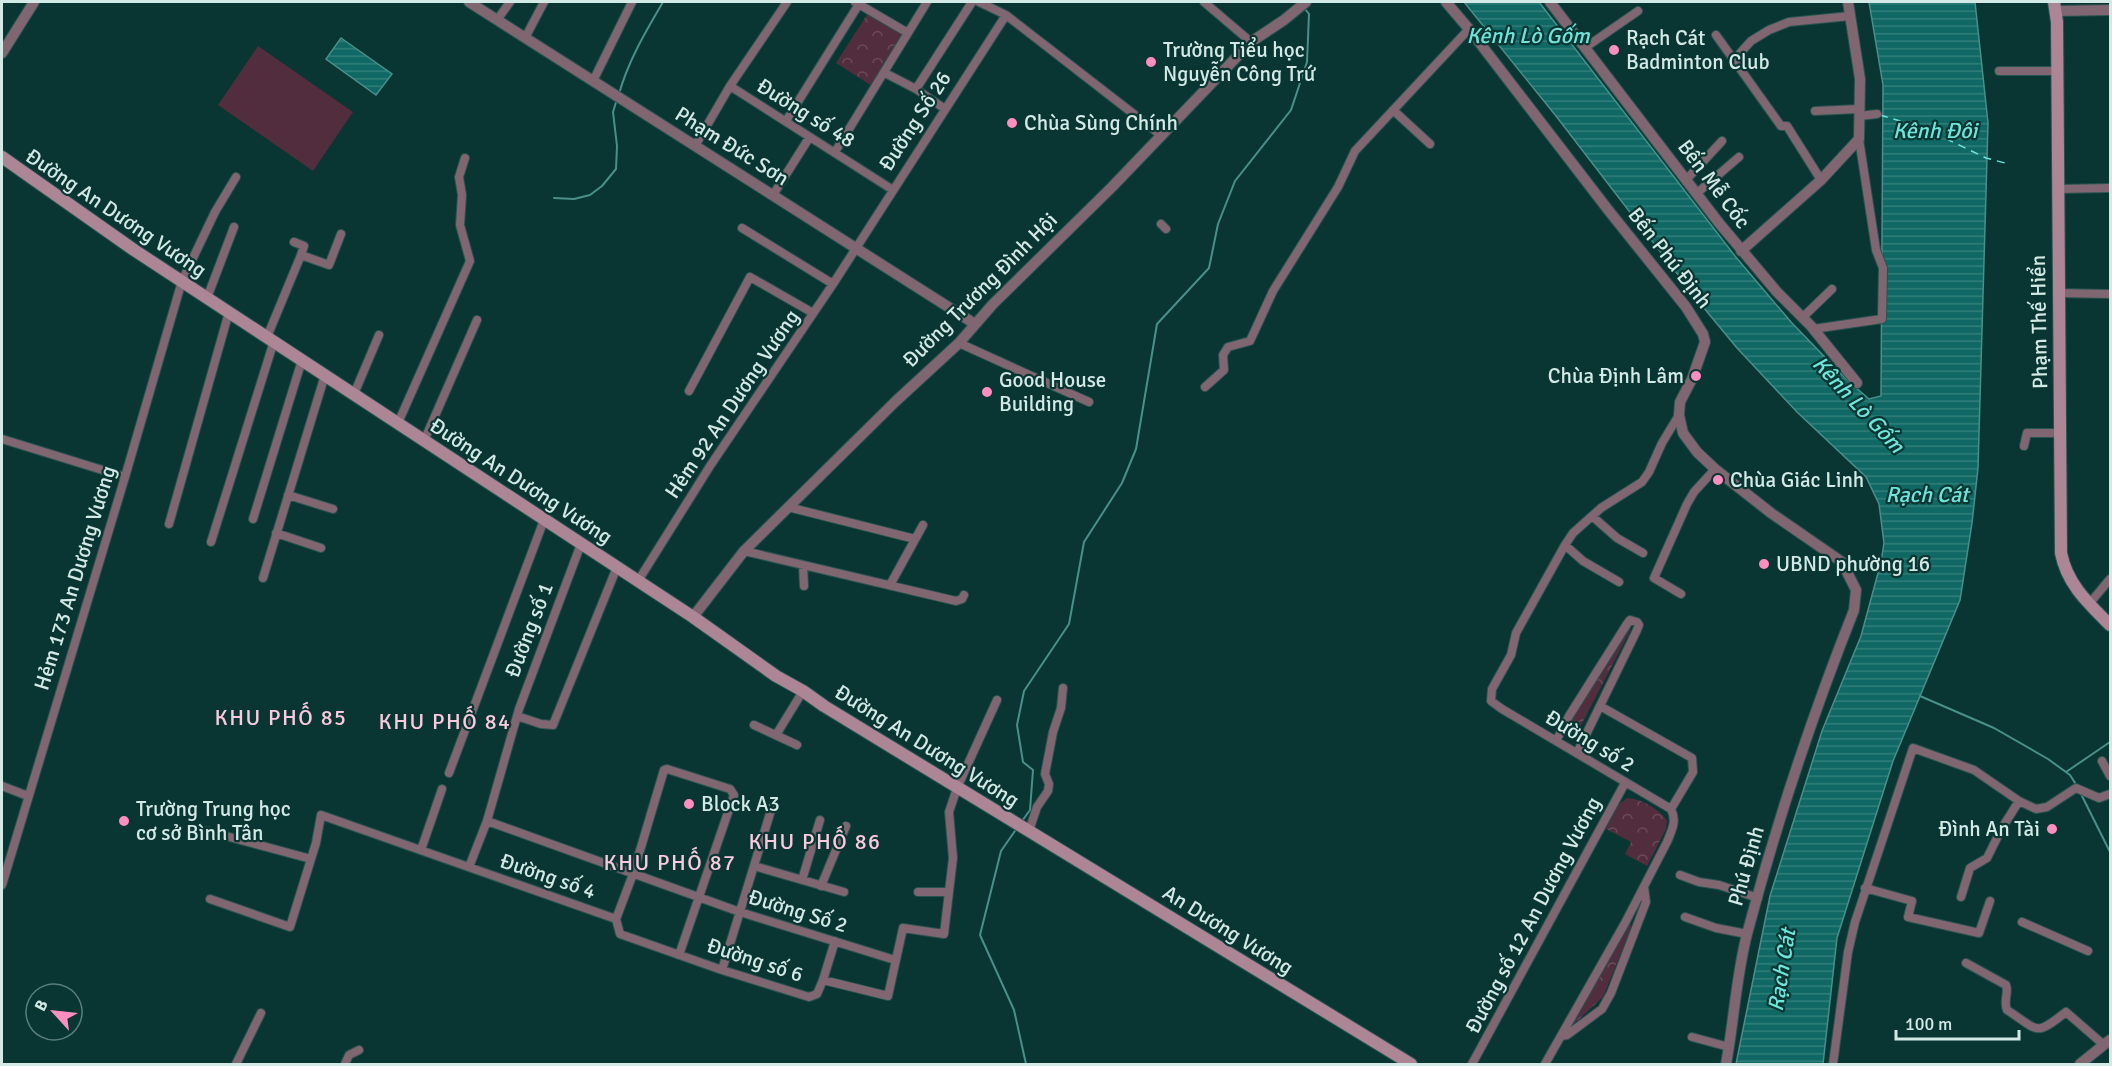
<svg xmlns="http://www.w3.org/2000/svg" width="2112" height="1066" viewBox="0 0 2112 1066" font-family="Signika,sans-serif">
<defs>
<pattern id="park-crowns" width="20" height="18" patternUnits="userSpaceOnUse" patternTransform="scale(1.5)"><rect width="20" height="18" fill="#512d3d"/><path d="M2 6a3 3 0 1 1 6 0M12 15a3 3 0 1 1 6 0" fill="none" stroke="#694b59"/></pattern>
<pattern id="water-rules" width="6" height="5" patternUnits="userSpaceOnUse" patternTransform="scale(1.5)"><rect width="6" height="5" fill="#0f6863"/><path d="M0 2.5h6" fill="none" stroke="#317e79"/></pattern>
</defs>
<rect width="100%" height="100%" fill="#093633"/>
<path fill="url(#park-crowns)" d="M868,13L904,36L872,86L836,63Z
M1629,626H1631L1630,631L1575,737L1567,733L1566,728Z
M1627,798C1640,798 1661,810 1667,821L1666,829L1647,866L1625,854L1631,842L1606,829L1618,805Z
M1630,922L1631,928L1603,997L1575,1023L1573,1021L1627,924Z"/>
<path fill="#512d3d" d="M258,46L353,112L313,171L218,105Z"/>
<path fill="url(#water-rules)" stroke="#4a8f8a" stroke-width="1.5" d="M1464,2H1539L1735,256L1791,322L1847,380L1869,399L1881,396L1883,85L1869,2H1975L1988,123L1978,468L1972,523L1960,600L1893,761L1837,938L1823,1064H1736L1770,896L1822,731L1861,636L1881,562L1884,543L1879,504L1866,477L1797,412L1737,348L1699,302L1556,116Z
M341,38L392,74L376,95L326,59Z"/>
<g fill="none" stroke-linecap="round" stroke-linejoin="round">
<path stroke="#4a8f8a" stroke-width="2" d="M619,94C628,61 646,31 663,2
M554,198L574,199L590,195L602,186L616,169L617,146L613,112L617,99
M1920,696L1994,728L2048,759L2070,775L2077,786
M2066,772L2110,742
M2081,794L2110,852
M1022,821L1030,810L1033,770L1023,762L1017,725L1024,691L1069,624L1084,542L1122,483L1136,449L1157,324L1209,268L1218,224L1235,181L1291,110L1307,62L1309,14L1305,9
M1017,828L1001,851L980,935L1014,1010L1026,1064"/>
<path stroke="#6fe4da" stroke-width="1.5" stroke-dasharray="8 6" stroke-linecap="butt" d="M1880,115L1924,128L1986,158L2005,163"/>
<defs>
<path id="minor" d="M855,2L908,33
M979,2L1006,15L1162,136
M1204,2L1251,42
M497,20L510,2
M1716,35L1781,126H1787L1821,180
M525,38L544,2
M1586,47L1638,11
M1734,60L1751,41L1769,30L1789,22L1850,16
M1999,71H2057
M885,73L916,89L945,109
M593,81L632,2
M730,86L893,190
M916,89L972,2
M1393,110L1430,144
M1815,111L1858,109
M1859,116L1877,114
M786,121L859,4
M695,146L730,86L787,2
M835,152L927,2
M1686,180L1722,141
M2057,189L2110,188
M1696,194L1739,157
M773,195L809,138
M1161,224L1166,229
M742,228L833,284
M294,242L304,246L301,255
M2058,293L2110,294
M207,298L234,227
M1803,317L1832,289
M1813,329L1882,319L1883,268L1876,250L1859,139
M267,337L301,255L329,265L341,234
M959,343L1089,402
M1205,387L1224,370L1223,355L1228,347L1250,341L1273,291L1338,187L1355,151L1469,29
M689,391L750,277L813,313
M354,394L379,335
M398,423L470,261L460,225L462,195L459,177L465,158
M2,439L125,477
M424,441L477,320
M2024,446L2027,433H2060
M288,495L333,509
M788,507L915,539
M1592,516L1617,538L1643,553
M253,519L302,360
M169,524L229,312
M276,533L321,548
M211,542L274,341
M1565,545L1583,561L1619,582
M744,551L956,601L962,599L964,595
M803,565L804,586
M263,578L325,375
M638,581L710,466L833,284L1006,15
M890,585L923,525
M1681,594L1654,578L1687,504L1694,492L1715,469
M2089,604L2110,579
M1600,706L1692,758L1693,772L1671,809
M517,716L541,724L553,725L617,567
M754,725L797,745
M776,735L803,691
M1556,741L1569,716L1627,624L1630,620L1637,622L1639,625L1637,630L1577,753
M2102,761L2110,776
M449,773L544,520
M2,786L28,796
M487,821L740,912L895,960
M207,831L311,859L316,843L321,815L616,919
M1029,831L1037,807L1048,791L1049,784L1045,774L1053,732L1061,708L1063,688
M421,850L442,789
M754,866L844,892
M469,867L487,821L519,709L581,544
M1680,875L1699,882L1719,885L1758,898
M802,880L820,820
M2,885L125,477L182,281L215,212L236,177
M821,886L846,826
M1865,888L1912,901L1908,917L1979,933L1990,901
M918,892H948
M1961,897L1970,868L1987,858L2002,828L2019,801
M210,899L290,927L311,859
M1685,917L1716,928L1747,934
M616,919L620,934L722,970L809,997L817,994L823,980L888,996L903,928L944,934L953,858L949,812L957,788L997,700
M616,919L633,874L664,770L667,769L730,789L734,795L679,955
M2022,922L2088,951
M1966,963L2006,985C2009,993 2003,1001 2007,1010C2040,1031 2034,1037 2066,1012L2104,1045
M722,970L772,807
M823,980L835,941
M1561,1036L1567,1035L1602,1009L1611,993L1646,902L1644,887
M1692,1037L1729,1047
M236,1064L261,1013
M345,1064L349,1055L359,1050
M1472,1064L1625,783
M1545,1064L1625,923L1667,842C1672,830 1677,821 1671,809L1502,709L1491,701L1492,689L1511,655L1516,633L1565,545L1573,533L1601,508L1642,482L1649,472L1662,443L1679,415
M1833,1064L1848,952L1855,922L1913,748L1974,770L2019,801L2036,809L2047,807L2076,788L2099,798L2110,794"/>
<path id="tertiary" d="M469,2L975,324
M1446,2L1469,29L1609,211L1686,307L1703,334L1705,342L1692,379L1680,402L1679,415L1683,433L1697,452L1715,469L1771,513L1842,562L1856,590L1854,610C1812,716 1776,824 1747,934C1736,977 1734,1021 1726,1064
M1550,2L1719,223L1777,292L1811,326L1857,383
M2056,11L2110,10
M2,53L34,2
M1741,251L1821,180L1859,139L1860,79L1848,2
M693,617L744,551L896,401L959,343L993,304L1112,187L1251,42L1284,20L1306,2
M2080,1064L2110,1040"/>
<path id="secondary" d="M2054,2L2057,22L2061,553C2067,584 2088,603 2110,625
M2,157L134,250L693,617L776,676L803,691L824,706L1411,1064"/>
</defs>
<use href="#minor" stroke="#295350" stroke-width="10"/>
<use href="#tertiary" stroke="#295350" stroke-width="12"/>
<use href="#secondary" stroke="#295350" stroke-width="14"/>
<use href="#minor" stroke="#7f6670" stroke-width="8"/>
<use href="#tertiary" stroke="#7f6670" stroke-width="10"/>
<use href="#secondary" stroke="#ad8696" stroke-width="12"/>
</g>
<g fill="#fd8ec0" stroke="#093633" stroke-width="2">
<circle cx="1614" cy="50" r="6"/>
<circle cx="1151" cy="62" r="6"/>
<circle cx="1012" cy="123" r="6"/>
<circle cx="1696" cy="376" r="6"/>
<circle cx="987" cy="392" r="6"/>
<circle cx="1718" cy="480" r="6"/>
<circle cx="1764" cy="564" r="6"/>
<circle cx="689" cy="804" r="6"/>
<circle cx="124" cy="821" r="6"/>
<circle cx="2052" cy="829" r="6"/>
</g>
<g text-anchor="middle" stroke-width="4.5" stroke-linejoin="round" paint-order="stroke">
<g font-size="21" fill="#d3e9e6" stroke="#093633" text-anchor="start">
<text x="1626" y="45">Rạch Cát<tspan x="1626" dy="24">Badminton Club</tspan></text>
<text x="1163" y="57">Trường Tiểu học<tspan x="1163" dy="24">Nguyễn Công Trứ</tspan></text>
<text x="1024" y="130">Chùa Sùng Chính</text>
<text x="1684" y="383" text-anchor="end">Chùa Định Lâm</text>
<text x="999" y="387">Good House<tspan x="999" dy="24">Building</tspan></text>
<text x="1730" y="487">Chùa Giác Linh</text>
<text x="1776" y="571">UBND phường 16</text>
<text x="701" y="811">Block A3</text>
<text x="136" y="816">Trường Trung học<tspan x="136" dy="24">cơ sở Bình Tân</tspan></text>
<text x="2040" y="836" text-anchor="end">Đình An Tài</text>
</g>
<g font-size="21" fill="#d3e9e6" stroke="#093633">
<text transform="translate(806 113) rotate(32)" y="7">Đường số 48</text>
<text transform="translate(915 121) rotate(-57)" y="7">Đường Số 26</text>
<text transform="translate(732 146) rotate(32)" y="7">Phạm Đức Sơn</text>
<text transform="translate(1714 184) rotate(53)" y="7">Bến Mễ Cốc</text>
<text transform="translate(116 213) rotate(34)" y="7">Đường An Dương Vương</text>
<text transform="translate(1670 258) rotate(52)" y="7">Bến Phú Định</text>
<text transform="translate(980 290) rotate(-45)" y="7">Đường Trương Đình Hội</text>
<text transform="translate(2039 322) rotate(-91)" y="7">Phạm Thế Hiển</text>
<text transform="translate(732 404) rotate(-56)" y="7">Hẻm 92 An Dương Vương</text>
<text transform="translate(521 481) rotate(33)" y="7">Đường An Dương Vương</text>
<text transform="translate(75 578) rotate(-73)" y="7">Hẻm 173 An Dương Vương</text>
<text transform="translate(529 630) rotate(-69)" y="7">Đường số 1</text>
<text transform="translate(1590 741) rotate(31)" y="7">Đường số 2</text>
<text transform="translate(927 746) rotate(32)" y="7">Đường An Dương Vương</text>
<text transform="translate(1746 866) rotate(-74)" y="7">Phú Định</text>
<text transform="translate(548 876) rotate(19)" y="7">Đường số 4</text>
<text transform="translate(798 911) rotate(17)" y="7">Đường Số 2</text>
<text transform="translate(1533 915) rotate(-62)" y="7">Đường số 12 An Dương Vương</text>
<text transform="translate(1228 930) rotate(32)" y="7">An Dương Vương</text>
<text transform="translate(755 960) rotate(18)" y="7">Đường số 6</text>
</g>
<g font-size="22" font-style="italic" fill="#6fe4da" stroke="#093633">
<text x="1528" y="43">Kênh Lò Gốm</text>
<text x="1935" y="138">Kênh Đôi</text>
<text transform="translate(1859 404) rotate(47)" y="8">Kênh Lò Gốm</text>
<text x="1927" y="502">Rạch Cát</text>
<text transform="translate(1781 970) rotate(-81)" y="8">Rạch Cát</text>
</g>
<g font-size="22" letter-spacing="1.5" fill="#fbcade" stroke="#093633">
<text x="281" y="725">KHU PHỐ 85</text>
<text x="445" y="729">KHU PHỐ 84</text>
<text x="815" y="849">KHU PHỐ 86</text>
<text x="670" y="870">KHU PHỐ 87</text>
</g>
</g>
<rect width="2112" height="1066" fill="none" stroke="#d3e9e6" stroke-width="6"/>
<g transform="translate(54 1012) rotate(297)"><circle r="28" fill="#093633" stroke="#5a7e7b" stroke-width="1.5"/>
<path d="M0-4.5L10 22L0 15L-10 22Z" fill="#fd8ec0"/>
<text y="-9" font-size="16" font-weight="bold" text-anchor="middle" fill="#d3e9e6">B</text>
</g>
<path d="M1896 1030v9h123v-9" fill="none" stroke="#d3e9e6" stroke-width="3"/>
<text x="1905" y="1030" font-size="18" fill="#d3e9e6" stroke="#093633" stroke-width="4.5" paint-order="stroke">100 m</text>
</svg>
